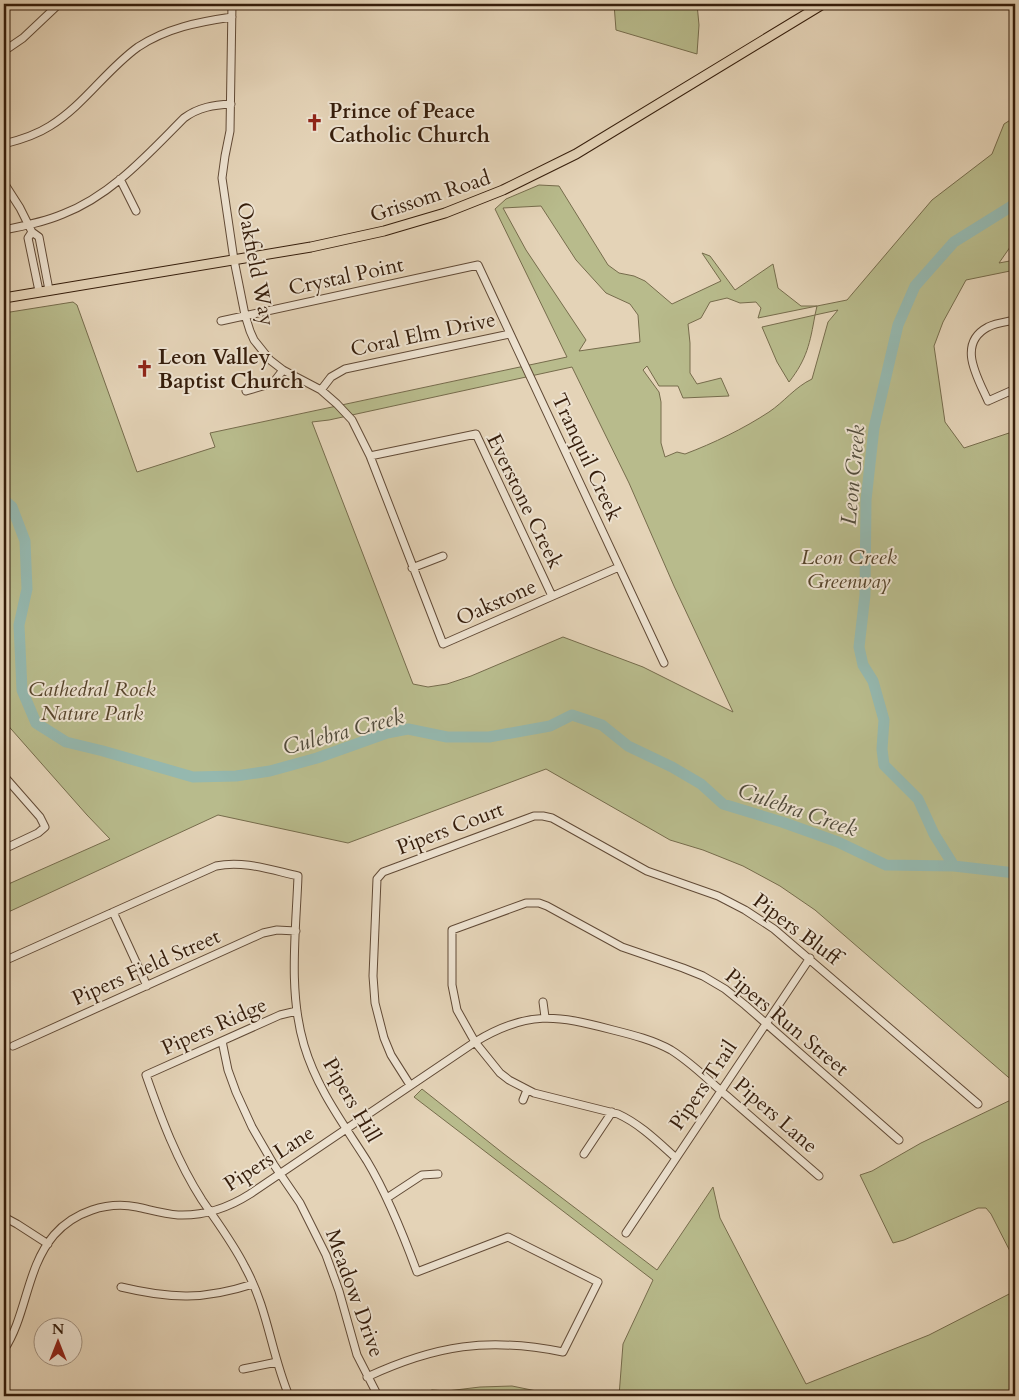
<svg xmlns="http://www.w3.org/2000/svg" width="1019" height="1400" viewBox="0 0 1019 1400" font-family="Cardo,serif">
<rect width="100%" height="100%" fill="#e4d3b7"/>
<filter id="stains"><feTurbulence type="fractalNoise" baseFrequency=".004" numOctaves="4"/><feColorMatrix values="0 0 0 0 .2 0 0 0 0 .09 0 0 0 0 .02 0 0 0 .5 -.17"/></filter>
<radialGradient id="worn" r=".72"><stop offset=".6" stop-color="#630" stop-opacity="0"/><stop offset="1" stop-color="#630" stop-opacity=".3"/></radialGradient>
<path fill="#b8bb8c" stroke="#766c4c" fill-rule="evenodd" d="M614,4H697L699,25L697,54L616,30Z
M1015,117V240L999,263L1015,260V270L966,280L943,322L934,346L945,422L964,448L1015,431V1083L815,910L780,886L743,866L703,850L670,840L546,769L348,843L218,815L4,914V886L110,839L87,815L4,721V313L73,302L77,305L137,472L215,447L210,433L567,357L495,209L506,199L539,185L559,186L608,265L619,273L634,276L645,281L672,304L721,281L702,253L710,256L735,290L773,264L778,288L801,306H817L847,300L932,200L992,154L1004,124ZM541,206L576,260L606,293L630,304L638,315L640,342L579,351L586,340L526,250L503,208ZM727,298L740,303L756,302L761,308L758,318L817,306L815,315L762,327L777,362L789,382C807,359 810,343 815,315L838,310L828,322L812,379C795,387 784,402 769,412C743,429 714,443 685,454L677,452L665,457L661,443V402L659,392L643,370L647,366L659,386H678L683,398L729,396L721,378L697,384L690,373V343L688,324L701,318L710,302ZM572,367L629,483L674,586L733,712L643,667L563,637L471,676L447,684L428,687L413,684L312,422L329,420Z
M422,1089L504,1154L657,1270L713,1187L720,1218L806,1384L929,1335L1015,1291V1396H619L623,1344L653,1280L414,1097Z
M1015,1098V1261L991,1214L986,1208H978L904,1240L893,1243L860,1175L872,1171L921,1143Z
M512,1386L561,1396H415L432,1390L447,1391L480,1387Z"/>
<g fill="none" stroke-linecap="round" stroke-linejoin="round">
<path stroke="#6f7a6d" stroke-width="2" d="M464,1396L499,1394L525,1396"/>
<path stroke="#95b8af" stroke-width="11" d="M4,500L12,507L25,541L27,589L19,625L22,690L36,723L66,742L103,751L193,777L236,776L270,771L317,758L387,733L408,729L447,737H489L550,726L572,715L602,725L628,746L672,767L701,784L723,804L782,822L838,842L886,865L954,866L1015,873
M954,866L934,834L918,799L884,765L882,749L884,720L873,681L863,665L859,647L865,595L866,500L874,428L898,325L915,286L954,242L1015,204"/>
<defs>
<path id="minor" d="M232,4L230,131L225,156L222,178L234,260L245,315L250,331L254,340L270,360L283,370L321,390L337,404L352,420L370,456L443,644L619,567
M4,51L23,38L59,4
M4,144C20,140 36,135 50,126C84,105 106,70 138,47C167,28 198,22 232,17
M120,179L136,211
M4,183L20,208L32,232L39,237L49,290
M4,230C24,226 44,222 63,214C112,195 148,154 184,118C199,107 214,105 231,104
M32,232L28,238L39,291
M1015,320C1006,322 996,323 988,327C956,344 978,378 988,401L1015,389
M221,321L478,265L664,663
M321,390L331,377L345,369L510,334
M246,391L273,383L283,370
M370,456L476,434L552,596
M412,568L443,556
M4,776L40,817L45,827L38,833L4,849
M113,912L147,986
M4,961L216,866C243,860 271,870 298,876C296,931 288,991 304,1045C317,1089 343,1123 367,1161C388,1196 403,1234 417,1272L508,1237L598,1282L563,1352C488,1337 436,1345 367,1377
M543,1002L545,1017
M222,1041L228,1070L236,1092L252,1127L274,1165L300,1203L326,1255L339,1291L357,1355L378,1396
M13,1046L263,933L277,930L296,931
M410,1085L391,1055L384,1038L375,1003L373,976L377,879L383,872L534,816H543L552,818L647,871L718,896L745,910L774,929L978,1104
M523,1100L527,1090
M584,1154L612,1112
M676,1158C658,1142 640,1124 618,1114L534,1093L509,1080L500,1073L475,1042L457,1010L452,985V930L526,903H539L547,906L622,947L683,968L703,976L725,989L745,1005L899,1140
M387,1198L422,1175L438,1174
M4,1217L17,1224L48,1244
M626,1233L810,958
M121,1287C171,1299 204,1300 253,1284
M4,1350C27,1315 26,1268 54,1235C74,1212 107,1201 137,1207C151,1210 164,1214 178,1215C204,1216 228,1208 250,1194L475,1042C528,1010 556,1015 613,1030C633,1035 653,1040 671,1050C692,1063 708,1080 727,1096C757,1122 788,1149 819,1176
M243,1369L277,1362
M289,1396C271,1353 268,1309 245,1267C233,1243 217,1222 202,1200C177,1161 161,1118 146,1075L280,1015L297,1011"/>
<path id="major" d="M4,298L311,247L384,231L445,213L503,190L576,154L823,4"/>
</defs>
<use href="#minor" stroke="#614a36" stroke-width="9"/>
<use href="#major" stroke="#351d0b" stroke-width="11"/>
<use href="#minor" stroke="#ede2d0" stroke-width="7"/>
<use href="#major" stroke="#e4d3b7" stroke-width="9"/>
</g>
<defs>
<symbol id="church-bare" viewBox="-9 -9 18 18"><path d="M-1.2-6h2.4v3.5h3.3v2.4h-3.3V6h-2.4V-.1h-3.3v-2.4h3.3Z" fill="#8f2418" stroke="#ede2d0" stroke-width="2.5" paint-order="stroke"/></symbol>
</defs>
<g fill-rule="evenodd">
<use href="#church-bare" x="302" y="110" width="25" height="25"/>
<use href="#church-bare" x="132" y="356" width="25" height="25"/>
</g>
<g text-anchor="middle" stroke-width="4" stroke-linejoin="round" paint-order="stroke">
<g font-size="21" font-weight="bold" fill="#351d0b" stroke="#ede2d0" text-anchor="start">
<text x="329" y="118">Prince of Peace<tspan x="329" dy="24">Catholic Church</tspan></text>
<text x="158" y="364">Leon Valley<tspan x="158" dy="24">Baptist Church</tspan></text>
</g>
<g font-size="21" fill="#351d0b" stroke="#ede2d0">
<text transform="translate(430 196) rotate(-18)" y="7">Grissom Road</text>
<text transform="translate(256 264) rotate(79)" y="7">Oakfield Way</text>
<text transform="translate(346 276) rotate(-12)" y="7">Crystal Point</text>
<text transform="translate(423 334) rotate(-12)" y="7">Coral Elm Drive</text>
<text transform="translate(587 457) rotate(65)" y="7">Tranquil Creek</text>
<text transform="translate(525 501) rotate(64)" y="7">Everstone Creek</text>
<text transform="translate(496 602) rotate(-24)" y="7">Oakstone</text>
<text transform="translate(450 828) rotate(-21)" y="7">Pipers Court</text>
<text transform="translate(797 929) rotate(37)" y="7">Pipers Bluff</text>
<text transform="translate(146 967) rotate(-24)" y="7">Pipers Field Street</text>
<text transform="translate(787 1022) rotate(40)" y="7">Pipers Run Street</text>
<text transform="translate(214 1026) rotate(-24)" y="7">Pipers Ridge</text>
<text transform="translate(703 1085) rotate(-56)" y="7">Pipers Trail</text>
<text transform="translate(352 1100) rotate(60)" y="7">Pipers Hill</text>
<text transform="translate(776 1115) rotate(41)" y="7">Pipers Lane</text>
<text transform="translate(269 1158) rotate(-33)" y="7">Pipers Lane</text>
<text transform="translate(355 1293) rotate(70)" y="7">Meadow Drive</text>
</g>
<g font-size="21" font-style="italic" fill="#56442b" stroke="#ede2d0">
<text x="849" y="564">Leon Creek<tspan x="849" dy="24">Greenway</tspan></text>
<text x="92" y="696">Cathedral Rock<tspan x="92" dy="24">Nature Park</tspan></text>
</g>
<g font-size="22" font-style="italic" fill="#524c3c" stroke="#ede2d0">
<text transform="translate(852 475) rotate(-85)" y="8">Leon Creek</text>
<text transform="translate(343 731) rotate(-15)" y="8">Culebra Creek</text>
<text transform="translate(798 809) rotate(19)" y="8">Culebra Creek</text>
</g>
</g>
<rect width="1019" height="1400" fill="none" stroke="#e4d3b7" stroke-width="20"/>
<rect x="5" y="5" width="1009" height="1390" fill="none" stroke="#351d0b" stroke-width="2.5"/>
<rect x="10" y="10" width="999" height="1380" fill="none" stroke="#351d0b"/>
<g transform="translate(58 1342)"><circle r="24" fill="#ede2d0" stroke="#a39381"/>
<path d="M0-4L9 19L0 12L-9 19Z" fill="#8f2418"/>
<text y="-8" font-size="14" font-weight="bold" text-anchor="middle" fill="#351d0b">N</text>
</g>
<rect width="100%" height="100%" filter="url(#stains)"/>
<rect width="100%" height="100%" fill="url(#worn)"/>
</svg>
